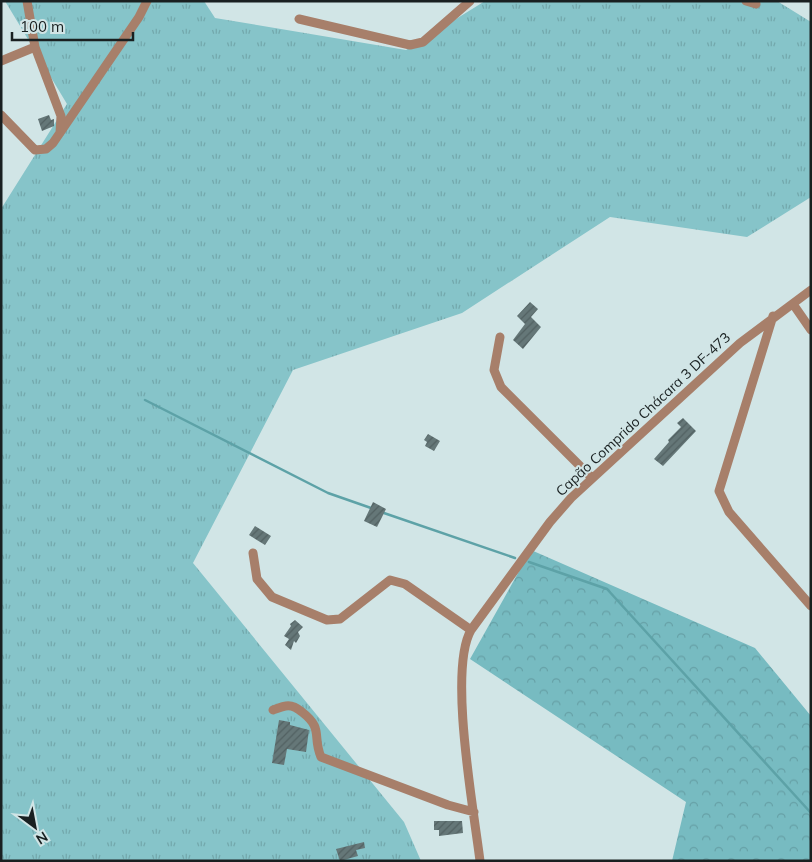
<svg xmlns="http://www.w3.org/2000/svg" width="812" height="862" viewBox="0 0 812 862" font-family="Mulish,sans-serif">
<defs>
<pattern id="grass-tufts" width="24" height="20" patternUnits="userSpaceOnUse" patternTransform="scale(1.25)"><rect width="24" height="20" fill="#86c4c9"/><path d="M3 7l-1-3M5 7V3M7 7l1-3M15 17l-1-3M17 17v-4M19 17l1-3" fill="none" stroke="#73a8ac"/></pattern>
<pattern id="forest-crowns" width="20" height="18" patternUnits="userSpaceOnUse" patternTransform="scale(1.25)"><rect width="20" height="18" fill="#77bbc1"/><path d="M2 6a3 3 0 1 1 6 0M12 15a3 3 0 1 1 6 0" fill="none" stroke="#66a0a6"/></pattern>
<pattern id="building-hatch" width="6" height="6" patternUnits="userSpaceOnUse" patternTransform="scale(1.25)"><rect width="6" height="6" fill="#657778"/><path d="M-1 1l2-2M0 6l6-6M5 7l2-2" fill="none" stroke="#526162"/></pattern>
</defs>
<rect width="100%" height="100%" fill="#d1e5e6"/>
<path fill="url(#grass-tufts)" d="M5,1H204L215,18L406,50L485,1H777L811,22V197L747,237L610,217L462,313L293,370L193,563L404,822L421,861H1V209L67,104Z"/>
<path fill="url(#forest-crowns)" d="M531,550L755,648L811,716V861H672L686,802L470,659Z"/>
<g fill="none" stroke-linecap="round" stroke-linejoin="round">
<path stroke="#5da2a7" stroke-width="2.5" d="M145,400L328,493L371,508
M381,512L515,558
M529,562L607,589L811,813"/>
</g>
<path fill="url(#building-hatch)" d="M49,115L51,120L54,119V126L42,131L38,119Z
M530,302L538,309L531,317L541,327L523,349L513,340L525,324L517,316Z
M683,418L696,431L663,466L654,459L669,442L668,440L681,427L677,423Z
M428,434L440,441L434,451L425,446L427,442L424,440Z
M373,502L386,509L377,527L364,521Z
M255,526L271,536L265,545L249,535Z
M295,620L303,627L298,632L300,636L296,643L294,641L291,650L285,645L289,639L284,636L291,626L290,624Z
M279,720L290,722V725L309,730L306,752L287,749L284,765L272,763Z
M434,821H462L463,833L439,836V830H434Z
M364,842L365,848L356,850L358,856L340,861L336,849Z"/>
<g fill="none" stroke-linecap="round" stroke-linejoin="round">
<path stroke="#a77f6a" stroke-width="9" d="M746,1L756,4
M299,19L410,45L423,42L470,1
M35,47L61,116L60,133
M1,61L35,47L27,1
M1,115L35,150L46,149L53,143L139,17L147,1
M793,304L811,330
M773,316L719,491L729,512L811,606
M500,337L494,370L501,387L592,478
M253,553L257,579L272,597L327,620L340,619L390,580L405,584L471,630
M273,710C286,705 291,703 302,712C324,729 312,736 321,757L448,805L474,812
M480,861C474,811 448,670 471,630L550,522L571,498L740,343L811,290"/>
</g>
<g text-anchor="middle" stroke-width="4" stroke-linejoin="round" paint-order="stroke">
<g font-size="14" fill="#192021" stroke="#d1e5e6">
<text transform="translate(643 414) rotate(-43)" y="5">Capão Comprido Chácara 3 DF-473</text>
</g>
</g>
<rect width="812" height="862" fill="none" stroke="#192021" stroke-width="5"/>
<g transform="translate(35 827) rotate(148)" stroke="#d1e5e6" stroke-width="4" paint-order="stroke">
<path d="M0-4L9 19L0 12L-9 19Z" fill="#192021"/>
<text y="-8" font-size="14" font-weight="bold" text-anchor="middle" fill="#192021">N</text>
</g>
<path d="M12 32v8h121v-8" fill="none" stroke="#192021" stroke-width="2.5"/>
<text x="20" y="32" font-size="15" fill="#192021" stroke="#d1e5e6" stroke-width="4" paint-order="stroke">100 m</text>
</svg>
